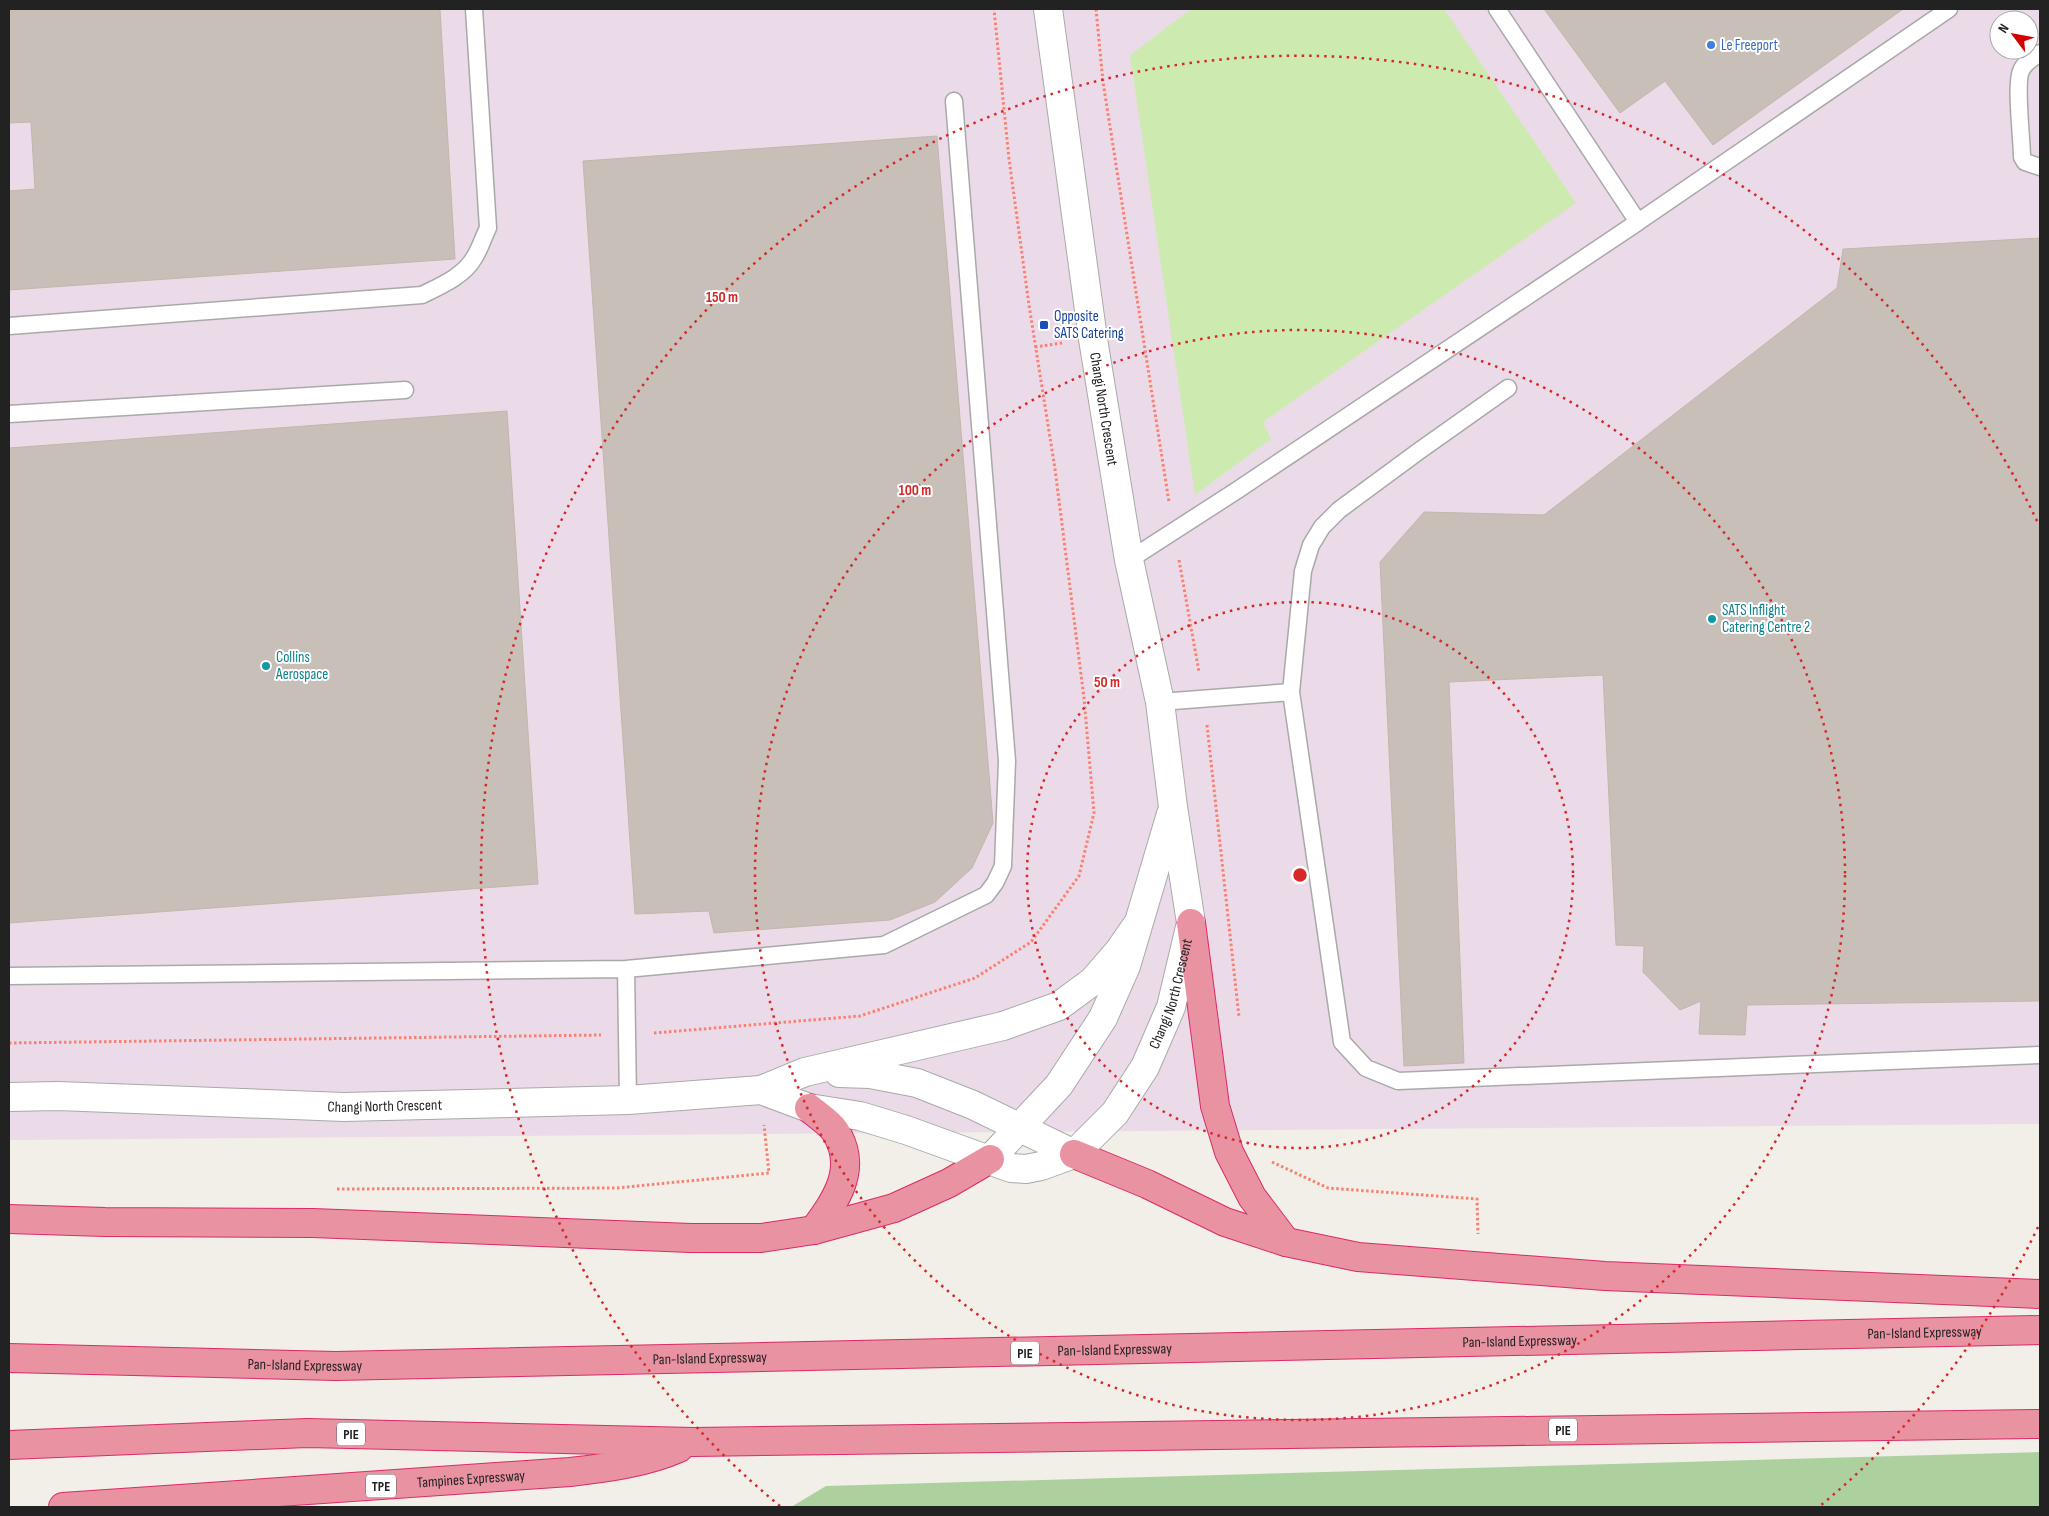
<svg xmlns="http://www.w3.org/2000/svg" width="2049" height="1516" viewBox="0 0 2049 1516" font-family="'Sofia Sans Condensed',sans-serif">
<rect width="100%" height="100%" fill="#f2efe9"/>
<path fill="#ebdbe8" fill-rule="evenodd" d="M9,9H2040V1124L9,1140ZM1999,20H2029V50H1999Z"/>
<path fill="#cdebb0" d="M1191,9H1444L1576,203L1263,422L1271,439L1195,495L1130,55Z"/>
<path fill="#add19e" d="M2040,1452V1507H791L826,1486Z"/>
<path fill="#c7bfb8" stroke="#c4b6ab" d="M9,9H440L455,259L9,290V191L35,189L31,122L9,123Z
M1544,9H1903L1713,145L1665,81L1620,113Z
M937,136L993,823L972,868L935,902L890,920L714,933L709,911L635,914L583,161Z
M2040,238V1001L1747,1005L1745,1035L1699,1034L1701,1001L1680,1010L1643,972L1644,946L1616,945L1603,675L1449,682L1464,1063L1404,1066L1380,562L1424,512L1544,515L1837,288L1843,249Z
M507,411L538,884L9,923V448Z"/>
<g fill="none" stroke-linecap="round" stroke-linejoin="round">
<defs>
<path id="service" d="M2040,53C2033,58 2024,63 2021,71C2015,84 2022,140 2022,157L2025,162L2040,167
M1638,222L1949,9
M9,326L422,295C440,286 464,276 474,258C480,249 483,238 488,228L474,9
M1508,388L1419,451L1339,510L1322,527L1311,545L1303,571L1291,692L1342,1042L1366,1068L1398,1081L2040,1055
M9,414L405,390
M1129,560L1236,491L1638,222L1497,9
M1160,702L1291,692
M626,969L628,1100
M9,976L626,969L884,945L986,895L995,883L1003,866L1007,761L954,101"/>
<g id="minor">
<path d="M839,1073L870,1074L917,1083L973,1105L1074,1154"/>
<path id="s1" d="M761,1090L809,1108L860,1116L906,1130L1011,1168L1026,1169L1041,1166L1074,1154L1115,1113L1145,1067L1171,1007L1191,923L1173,807L1160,702L1129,560L1093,339L1048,9"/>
<path id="s2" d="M9,1097L58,1096L344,1107L628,1100L761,1090L805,1072L1003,1026L1059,1006L1093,981L1119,951L1137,925"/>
<path d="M990,1159L1059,1085L1103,1018L1126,966L1171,814"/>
</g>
<g id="motorway">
<path d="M1191,923L1215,1106L1229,1152L1252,1197L1286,1242"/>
<path d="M809,1108C817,1115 829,1122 835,1131C859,1168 836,1200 814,1230"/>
<path d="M1074,1154L1147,1184L1225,1222L1286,1242L1358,1257L1605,1276L2040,1294"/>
<path d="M9,1219L105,1222L313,1223L691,1238H761L814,1230L894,1208L949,1183L990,1159"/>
<path id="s3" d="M9,1358L336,1366L2040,1330"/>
<path d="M9,1445L307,1433L694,1442L2040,1424"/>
<path id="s4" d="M63,1507L570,1472C606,1468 645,1463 679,1448"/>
</g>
</defs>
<use href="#service" stroke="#a9a9a9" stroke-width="19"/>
<use href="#minor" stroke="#a9a9a9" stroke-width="30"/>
<use href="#motorway" stroke="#dc2a67" stroke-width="30"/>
<path stroke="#fa8072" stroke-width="3" stroke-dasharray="2.5 2.5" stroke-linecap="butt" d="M1096,9L1103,82L1169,502
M1035,347L1062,343
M1179,560L1199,672
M1207,725L1239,1017
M654,1033L860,1016L975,978L1031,942L1079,876L1094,813L1084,698L1055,469L1029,305L1009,159L994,9
M9,1043L601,1035
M1272,1162L1328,1188L1477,1199L1478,1234
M337,1189L617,1188L769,1173L764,1125"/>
<use href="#service" stroke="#fff" stroke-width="16"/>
<use href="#minor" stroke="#fff" stroke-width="28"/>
<use href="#motorway" stroke="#e892a2" stroke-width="28"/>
</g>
<g fill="none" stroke="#d62828" stroke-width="2.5" stroke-dasharray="2.5 5">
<circle cx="1300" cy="875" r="273"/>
<circle cx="1300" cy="875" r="545"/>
<path d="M2038 1227A818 818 0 0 1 1820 1506M780 1506A818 818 0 1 1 2038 523"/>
</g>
<circle fill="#3f7fe0" stroke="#fff" stroke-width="2" cx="1711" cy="45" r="5"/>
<rect fill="#1a4fb4" stroke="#fff" stroke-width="2" x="1039" y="320" width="10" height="10" rx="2.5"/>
<g fill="#0f9aa8" stroke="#fff" stroke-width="2">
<circle cx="1712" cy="619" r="5"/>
<circle cx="266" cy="666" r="5"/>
</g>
<g text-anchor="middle" stroke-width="4" stroke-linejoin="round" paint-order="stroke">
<g fill="#fff" stroke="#646464" stroke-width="1">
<rect x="1011" y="1341.5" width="28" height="23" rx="4"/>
<rect x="1549" y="1418.5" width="28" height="23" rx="4"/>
<rect x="337" y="1422.5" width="28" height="23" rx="4"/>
<rect x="366" y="1474.5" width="30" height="23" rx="4"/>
</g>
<g font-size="14" font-weight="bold" fill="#222">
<text x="1025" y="1358">PIE</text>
<text x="1563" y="1435">PIE</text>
<text x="351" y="1439">PIE</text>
<text x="381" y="1491">TPE</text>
</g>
<g font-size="15" fill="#366cbe" stroke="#fff" text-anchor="start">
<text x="1721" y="50">Le Freeport</text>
</g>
<g font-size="15" fill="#164399" stroke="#fff" text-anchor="start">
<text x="1054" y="321">Opposite<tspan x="1054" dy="17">SATS Catering</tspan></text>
</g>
<g font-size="15" fill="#222" stroke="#fff">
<text transform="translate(1104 409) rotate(81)" y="5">Changi North Crescent</text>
<text dy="5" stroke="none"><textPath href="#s1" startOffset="519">Changi North Crescent</textPath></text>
<text dy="5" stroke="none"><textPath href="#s2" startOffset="376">Changi North Crescent</textPath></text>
<text dy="5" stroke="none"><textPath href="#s3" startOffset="1916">Pan-Island Expressway</textPath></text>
<text dy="5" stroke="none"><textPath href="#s3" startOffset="1511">Pan-Island Expressway</textPath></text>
<text dy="5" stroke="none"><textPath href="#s3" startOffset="1106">Pan-Island Expressway</textPath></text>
<text dy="5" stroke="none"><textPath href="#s3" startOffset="701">Pan-Island Expressway</textPath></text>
<text dy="5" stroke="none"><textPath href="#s3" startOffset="296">Pan-Island Expressway</textPath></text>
<text dy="5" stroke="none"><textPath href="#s4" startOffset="409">Tampines Expressway</textPath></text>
</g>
<g font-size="15" fill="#0d838f" stroke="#fff" text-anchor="start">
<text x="1722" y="615">SATS Inflight<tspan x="1722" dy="17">Catering Centre 2</tspan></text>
<text x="276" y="662">Collins<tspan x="276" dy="17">Aerospace</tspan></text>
</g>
</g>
<circle cx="1300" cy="875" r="8" fill="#d62828" stroke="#fff" stroke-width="2.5"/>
<g font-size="15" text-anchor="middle" font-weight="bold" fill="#d62828" stroke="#fff" stroke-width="4" stroke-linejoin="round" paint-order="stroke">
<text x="722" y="302">150 m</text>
<text x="915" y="495">100 m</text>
<text x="1107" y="687">50 m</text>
</g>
<rect width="2049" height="1516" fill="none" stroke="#222222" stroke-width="20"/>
<g transform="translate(2014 35) rotate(302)"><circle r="24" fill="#ffffff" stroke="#a7a7a7"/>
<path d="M0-4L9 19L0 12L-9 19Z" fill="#d40000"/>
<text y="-8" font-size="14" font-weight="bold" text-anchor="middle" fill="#222222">N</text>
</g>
</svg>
